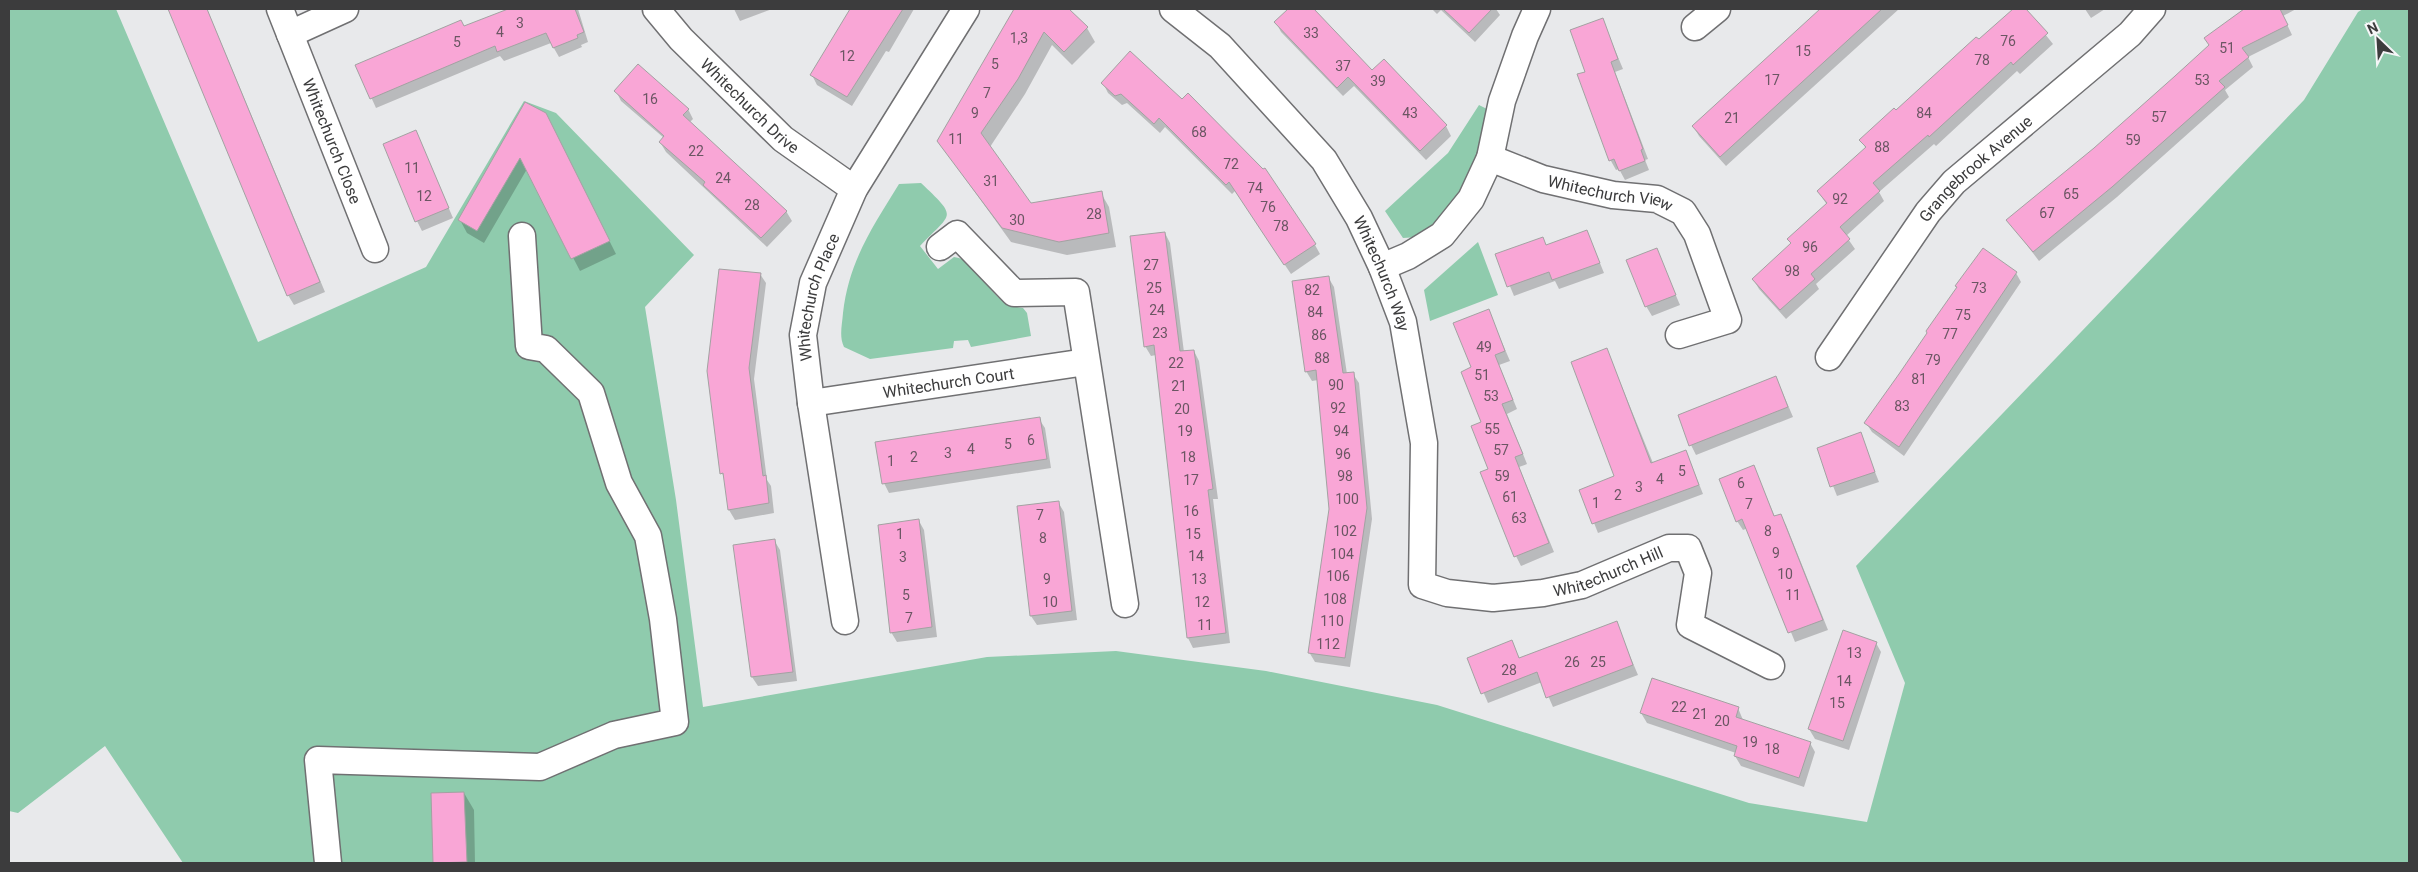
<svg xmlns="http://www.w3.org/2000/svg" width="2418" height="872" viewBox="0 0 2418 872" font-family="Roboto,sans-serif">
<rect width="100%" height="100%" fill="#e8e9eb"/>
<path fill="#8fcbad" d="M9,9H116L258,342L426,267L524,101L556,113L694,255L645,307L676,500L703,707L987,657L1116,651L1266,671L1437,705L1749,803L1867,822L1905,683L1856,566L2304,100L2358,12L2363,9H2409V863H183L105,746L18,813L9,811Z
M1479,105L1489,110L1475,164L1451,206L1437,225L1419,237L1403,238L1385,211L1448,153Z
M921,183C959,219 952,212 920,246L938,269L954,257C983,260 986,305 1023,308L1027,313L1031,336L971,347L968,340L954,341L953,348L870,359L844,347C839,336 842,326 843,313C849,261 872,228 899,184Z
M1478,242L1498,295L1430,321L1424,290Z"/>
<path fill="#0003" d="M169,9H207L325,292L294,305L288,295Z
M512,9H578L588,42L581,45L582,47L559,57L551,43L504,61L500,56L376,108L357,66Z
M734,9H772L740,21Z
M858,9H914L889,52L886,51L852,106L817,85L812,75L840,40Z
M1015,9H1067L1087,28L1095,42L1072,65L1052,45L1025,94L990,147L1031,205L1101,193L1109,207L1116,247L1067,255L1011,242L938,141L989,58Z
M1289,9H1312L1372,72L1446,126L1451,136L1426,160L1354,86L1343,96L1281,32L1276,22Z
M1432,9H1496L1500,15L1475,42L1441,10L1437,14Z
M1822,9H1899L1726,166L1699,136L1693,126Z
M2015,9H2025L2053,44L2020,74L2017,71L1936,146L1934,144L1879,192L1884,201L1846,236L1855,249L1816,284L1819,289L1786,319L1759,289L1753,279L1792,244L1789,239L1827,205L1818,191L1866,149L1861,140Z
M2085,9H2105L2091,18Z
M2243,9H2296L2283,16L2292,35L2248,57L2253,67L2225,90L2229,97L2117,197L2039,261L2008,220L2095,149L2210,46Z
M1602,19L1623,69L1615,72L1648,159L1645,160L1649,170L1625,180L1619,169L1616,170L1611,161L1579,75L1586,72Z
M1103,83L1182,100L1315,245L1320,254L1291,274L1235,191L1232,194L1165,127L1160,133L1127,103L1122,105L1108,93Z
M616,91L688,109L693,119L689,123L786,211L792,221L767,247L666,152L660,142L664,138L621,101Z
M526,103L552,127L616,254L580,271L527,169L484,243L467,233L460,220Z
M416,132L453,218L422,231L417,221Z
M1587,231L1604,273L1559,289L1555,281L1514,296L1497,255L1546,246Z
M1165,233L1170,243L1184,352L1194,351L1199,361L1218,499H1213L1230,643L1193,648L1188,638L1156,355L1151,356L1145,346Z
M1656,249L1680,305L1652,316L1646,306Z
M2016,273L2021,282L1904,456L1872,432L1866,423Z
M760,274L766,283L754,379L767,480L771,486L774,513L735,520L729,510L725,480L722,473Z
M1328,277L1334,287L1347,374H1353L1359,383L1372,519L1350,667L1315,662L1309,652L1330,509L1318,380L1312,381L1306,371Z
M1488,310L1510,361L1499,365L1517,409L1507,414L1527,464L1519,467L1554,552L1521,566L1516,556L1490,470L1473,368Z
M1607,350L1653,463L1686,451L1703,494L1598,533L1581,490L1616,477Z
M1776,377L1793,417L1696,455L1691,445Z
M1039,419L1045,428L1051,468L889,493L884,483Z
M1860,434L1879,482L1837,496L1818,448Z
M1754,467L1775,517L1780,515L1786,525L1828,630L1795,642L1748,528L1743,530L1737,521Z
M1058,502L1064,512L1077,620L1037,625L1031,616Z
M919,521L924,530L937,637L897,642L891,632Z
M774,540L780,550L797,681L758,686L752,677Z
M1616,623L1638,675L1553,707L1542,682L1488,703L1469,659L1511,642L1520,659Z
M1876,643L1881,652L1849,750L1815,739L1809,729Z
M1738,708L1743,720L1810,743L1815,752L1804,787L1741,766L1735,756L1736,753L1647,723L1641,713Z
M464,793L474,810L475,863H434L432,794Z"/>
<path fill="#f9a6d6" stroke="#a3a2a2" d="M168,9H207L320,282L287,296Z
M508,9H575L584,32L577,35L578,38L553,48L546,33L497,52L495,46L370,99L355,65L461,20L464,26Z
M850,9H903L847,97L810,75Z
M1014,9H1069L1088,27L1064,52L1044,32L1018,79L981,133L1031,203L1102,191L1109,233L1059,242L1002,228L937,141Z
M1288,9H1314L1372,70L1384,59L1447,125L1420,151L1348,77L1337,88L1274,22Z
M1443,9H1492L1469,33Z
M1820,9H1882L1720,157L1692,126Z
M2013,9H2026L2048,33L2013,65L2011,62L1929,137L1928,135L1873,183L1880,191L1840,227L1850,239L1811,274L1815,279L1780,310L1752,279L1791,243L1787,239L1827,203L1817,191L1866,147L1859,140L1894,108L1896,110L1976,37L1979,39Z
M2244,9H2280L2288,25L2242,48L2249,57L2219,81L2225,87L2112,187L2033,252L2006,220L2094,148L2175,76L2209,45L2204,38Z
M1603,18L1618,59L1611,62L1643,149L1641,150L1645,161L1619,171L1614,159L1609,161L1577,74L1585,72L1570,30Z
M1130,51L1182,99L1188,93L1263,169L1265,168L1316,244L1284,265L1229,182L1226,185L1159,118L1154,124L1121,94L1115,96L1101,83Z
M638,64L689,109L683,115L787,211L761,238L703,185L705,182L659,142L664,136L614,91Z
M525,102L546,113L610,241L571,259L520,158L477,231L458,220Z
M416,130L449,208L415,222L383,144Z
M1587,230L1600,263L1552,280L1549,272L1507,287L1495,254L1543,237L1546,245Z
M1165,232L1180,351L1194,350L1213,489L1208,490L1226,633L1187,638L1154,345L1144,347L1130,236Z
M1657,248L1676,295L1645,307L1626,260Z
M1983,248L2017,272L1899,447L1864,423L1899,374L1927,333L1926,331L1957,287L1955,286Z
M719,269L761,273L749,368L763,476L766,475L769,503L728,510L723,473L720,474L707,371Z
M1329,276L1343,373L1354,372L1367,508L1345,658L1308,653L1329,509L1316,370L1305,372L1292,281Z
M1489,309L1505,351L1495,355L1513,400L1502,404L1523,454L1515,457L1549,543L1514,557L1480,472L1488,469L1471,426L1481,422L1461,372L1471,367L1453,323Z
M1607,348L1651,463L1686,450L1699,485L1592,524L1579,490L1614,476L1571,362Z
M1776,376L1788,407L1689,446L1678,415Z
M1040,417L1047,459L882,484L875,442Z
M1861,432L1875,472L1830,487L1817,448Z
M1754,465L1774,516L1781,514L1823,620L1788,633L1742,519L1736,522L1719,479Z
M1059,501L1072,611L1030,616L1017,506Z
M919,519L932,627L890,633L878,525Z
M775,539L793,672L751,677L733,545Z
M1617,621L1633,665L1546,698L1537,672L1481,694L1467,658L1512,640L1519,658Z
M1843,630L1877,642L1843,741L1808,729Z
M1652,678L1739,707L1736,717L1811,742L1799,778L1734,756L1737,746L1640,713Z
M464,792L467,862L433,863L431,793Z"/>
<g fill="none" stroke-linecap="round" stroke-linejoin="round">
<defs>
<g id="minor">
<path id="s1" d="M280,9L375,249"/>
<path id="s2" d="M656,9L681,39L783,139L854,189"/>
<path id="s3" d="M1173,9L1220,46L1324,160L1359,218L1382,267L1403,322L1424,443L1422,585L1447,593L1493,598L1543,593L1582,585L1669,548H1688L1698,573L1690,625L1771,666"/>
<path d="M1695,27L1717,9"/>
<path d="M290,34L345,9"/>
<path id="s4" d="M1490,158L1543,179L1613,195L1657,199L1683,212L1697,234L1728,320L1679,335"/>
<path d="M940,247L957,234L1014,293L1076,292L1125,604"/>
<path d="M1382,267L1408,256L1442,235L1471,199L1490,158L1502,101L1525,36L1537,9"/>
<path id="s5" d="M1829,357L1928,212L1954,182L2130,34L2152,9"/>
<path id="s6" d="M811,403L1086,362"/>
<path id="s7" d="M845,621L811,403L803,335L813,283L854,189L966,9"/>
<path d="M328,863L318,760L540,767L614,735L675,722L663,619L648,536L619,483L591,393L546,349L529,346L522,236"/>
</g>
</defs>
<use href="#minor" stroke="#707072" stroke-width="29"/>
<use href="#minor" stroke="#fff" stroke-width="26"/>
</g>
<g text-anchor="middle" stroke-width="4.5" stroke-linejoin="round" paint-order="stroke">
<g font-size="14" fill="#6b5663">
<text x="520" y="28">3</text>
<text x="500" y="37">4</text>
<text x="1311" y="38">33</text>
<text x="1019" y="43">1,3</text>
<text x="2008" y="46">76</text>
<text x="457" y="47">5</text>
<text x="2227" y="53">51</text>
<text x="1803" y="56">15</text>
<text x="847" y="61">12</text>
<text x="1982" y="65">78</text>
<text x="995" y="69">5</text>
<text x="1343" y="71">37</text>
<text x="1772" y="85">17</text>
<text x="2202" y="85">53</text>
<text x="1378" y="86">39</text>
<text x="987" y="98">7</text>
<text x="650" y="104">16</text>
<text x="975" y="118">9</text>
<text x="1410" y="118">43</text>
<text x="1924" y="118">84</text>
<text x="2159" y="122">57</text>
<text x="1732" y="123">21</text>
<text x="1199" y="137">68</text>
<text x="956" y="144">11</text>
<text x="2133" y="145">59</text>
<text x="1882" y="152">88</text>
<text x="696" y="156">22</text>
<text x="1231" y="169">72</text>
<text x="412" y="173">11</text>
<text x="723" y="183">24</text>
<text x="991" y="186">31</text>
<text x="1255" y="193">74</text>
<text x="2071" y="199">65</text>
<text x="424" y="201">12</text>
<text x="1840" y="204">92</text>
<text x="752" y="210">28</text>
<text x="1268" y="212">76</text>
<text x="2047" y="218">67</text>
<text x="1094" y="219">28</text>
<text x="1017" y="225">30</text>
<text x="1281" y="231">78</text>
<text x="1810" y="252">96</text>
<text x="1151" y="270">27</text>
<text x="1792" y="276">98</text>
<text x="1154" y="293">25</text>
<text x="1979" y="293">73</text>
<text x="1312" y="295">82</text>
<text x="1157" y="315">24</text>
<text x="1315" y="317">84</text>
<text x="1963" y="320">75</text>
<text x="1160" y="338">23</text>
<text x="1950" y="339">77</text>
<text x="1319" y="340">86</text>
<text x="1484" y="352">49</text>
<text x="1322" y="363">88</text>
<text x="1933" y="365">79</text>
<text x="1176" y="368">22</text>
<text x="1482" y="380">51</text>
<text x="1919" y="384">81</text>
<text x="1336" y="390">90</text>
<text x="1179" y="391">21</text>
<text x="1491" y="401">53</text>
<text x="1902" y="411">83</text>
<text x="1338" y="413">92</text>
<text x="1182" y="414">20</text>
<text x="1492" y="434">55</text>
<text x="1185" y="436">19</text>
<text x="1341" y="436">94</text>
<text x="1031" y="445">6</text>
<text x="1008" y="449">5</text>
<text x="971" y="454">4</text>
<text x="1501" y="455">57</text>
<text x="948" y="458">3</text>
<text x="1343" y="459">96</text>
<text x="914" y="462">2</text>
<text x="1188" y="462">18</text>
<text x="891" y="466">1</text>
<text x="1682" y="476">5</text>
<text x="1345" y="481">98</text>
<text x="1502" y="481">59</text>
<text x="1660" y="484">4</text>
<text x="1191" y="485">17</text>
<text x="1741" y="488">6</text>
<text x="1639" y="492">3</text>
<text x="1618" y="500">2</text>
<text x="1510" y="502">61</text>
<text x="1347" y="504">100</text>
<text x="1596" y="508">1</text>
<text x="1749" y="509">7</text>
<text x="1191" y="516">16</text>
<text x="1040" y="520">7</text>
<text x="1519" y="523">63</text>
<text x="1345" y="536">102</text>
<text x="1768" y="536">8</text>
<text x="900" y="539">1</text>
<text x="1193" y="539">15</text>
<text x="1043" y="543">8</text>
<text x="1776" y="558">9</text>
<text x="1342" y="559">104</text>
<text x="1196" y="561">14</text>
<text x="903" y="562">3</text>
<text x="1785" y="579">10</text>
<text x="1338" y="581">106</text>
<text x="1047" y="584">9</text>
<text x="1199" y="584">13</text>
<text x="906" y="600">5</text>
<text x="1793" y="600">11</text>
<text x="1335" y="604">108</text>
<text x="1050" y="607">10</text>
<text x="1202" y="607">12</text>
<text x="909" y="623">7</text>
<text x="1332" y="626">110</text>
<text x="1205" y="630">11</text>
<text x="1328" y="649">112</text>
<text x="1854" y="658">13</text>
<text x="1572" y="667">26</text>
<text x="1598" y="667">25</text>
<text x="1509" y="675">28</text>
<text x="1844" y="686">14</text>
<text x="1837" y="708">15</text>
<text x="1679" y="712">22</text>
<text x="1700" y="719">21</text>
<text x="1722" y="726">20</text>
<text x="1750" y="747">19</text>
<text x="1772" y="754">18</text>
</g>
<g font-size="16" fill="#3c3c3d" stroke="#f6f6f8">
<text dy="6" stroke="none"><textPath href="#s2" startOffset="135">Whitechurch Drive</textPath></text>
<text dy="6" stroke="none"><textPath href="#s1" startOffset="142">Whitechurch Close</textPath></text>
<text dy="6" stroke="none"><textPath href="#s5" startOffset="240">Grangebrook Avenue</textPath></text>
<text dy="6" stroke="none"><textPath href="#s4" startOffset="126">Whitechurch View</textPath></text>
<text dy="6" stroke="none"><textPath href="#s3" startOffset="342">Whitechurch Way</textPath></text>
<text dy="6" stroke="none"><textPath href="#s7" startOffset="329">Whitechurch Place</textPath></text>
<text dy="6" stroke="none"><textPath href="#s6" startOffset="139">Whitechurch Court</textPath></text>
<text dy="6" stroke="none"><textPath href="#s3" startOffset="851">Whitechurch Hill</textPath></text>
</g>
</g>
<rect width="2418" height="872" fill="none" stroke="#3c3c3d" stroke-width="20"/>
<g transform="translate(2378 40) rotate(335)" stroke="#f6f6f8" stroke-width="4" paint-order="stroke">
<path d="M0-4L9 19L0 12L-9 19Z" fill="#3c3c3d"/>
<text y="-8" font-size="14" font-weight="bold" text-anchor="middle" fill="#3c3c3d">N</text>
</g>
</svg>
